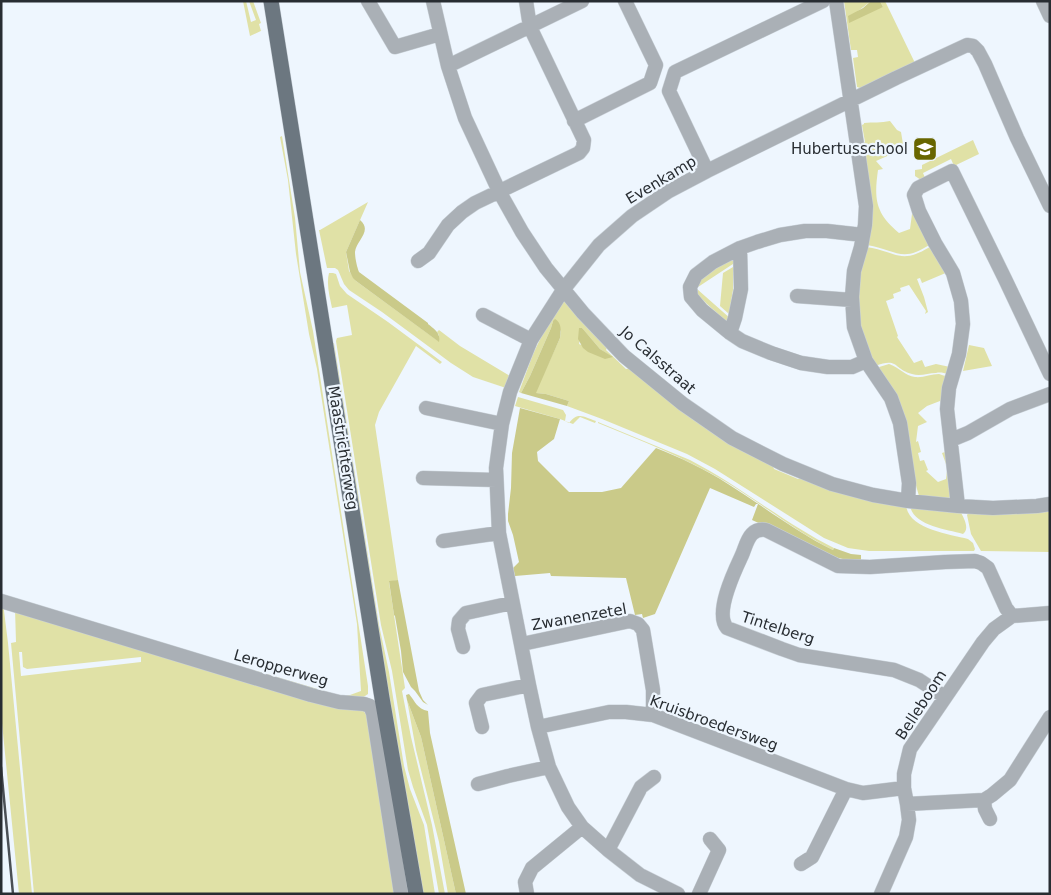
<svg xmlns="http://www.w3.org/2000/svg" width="1051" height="895" viewBox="0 0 1051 895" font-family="'DejaVu Sans',sans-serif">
<rect width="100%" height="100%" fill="#eef6fe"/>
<path fill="#e0e1a6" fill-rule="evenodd" d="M243,1H246L251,22L256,20L249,1H253L261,23L259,24L261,31L265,29L250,36Z
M844,1H871L858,11L883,7L880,1H885L915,63L863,88H860L857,87L853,58L858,57L857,50H851Z
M890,121L897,130L901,132L904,150L903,149L876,161L883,169L878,170C874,199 875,213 899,233L910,229L912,214L915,213L932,243C902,264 897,250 867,245L862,143L865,142L862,125L864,124V123C873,122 881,123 890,121Z
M282,136L295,218L300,272L313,331L368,686V694L362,698L324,694L202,655L338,695H350L361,691L357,624L317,369L309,334L296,254L288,180L280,137Z
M973,140L979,154L954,166L951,159L923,173L926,180H921L915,176V170L922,169V165Z
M368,202L346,252L349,271L356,281L438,341L439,335L437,332L439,330L460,346L510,376L506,388L473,377L451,363L382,312L349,290L344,284L338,270L335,268H327L319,230H320Z
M933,245L948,272L922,283L920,278L917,279L924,297L928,312L925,314L926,311L909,285L900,288L901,291L893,294L894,298L886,301L898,336L897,337L914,363L922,360L925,367L936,364L950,367L948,374C944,373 940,372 936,373C928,373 920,377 912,374C893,369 899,357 875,366L861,330L857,287L866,247C899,252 900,266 933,245Z
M733,259L736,262L698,287L696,286C702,274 721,266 733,259Z
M733,267V290L729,314L720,306L723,273Z
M329,273H333L336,274L340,286L347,294L388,322L442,362L440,364L416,346L379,412L375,425L398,580L389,582L405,688L402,691L411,737L432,825L445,894H439L427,825L413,787L408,770L392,671L381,625L336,341L337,338L352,335L347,305L332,308C330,297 326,285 329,273Z
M695,289H697L731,319L727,322L707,304L696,293Z
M564,299L608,345L606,350L626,369L632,368L772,464L774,469L798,479L802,477L906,505C908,529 949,534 968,539L973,543L975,549L974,551H869L848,548L824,538L715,469L687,454L602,419L567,406L569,401L546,394L535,393L560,338L561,331L553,321L551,328L530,376L521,393L519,392L533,354L544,331ZM582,328L600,349L612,357L579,344Z
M333,343H334L379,625L389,672L404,766L410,789L424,825L435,894H420Z
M969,345L984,348L992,366L963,371Z
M889,364C899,367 905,376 915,377C923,378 931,374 939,374C942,375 945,376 947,376L941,408L940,401L927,406L918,413L927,422L918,426L916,442L918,441L921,452L918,453L920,461L924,460L928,470L926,471L938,482L946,479L948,463L946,464L942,453L948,451L952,498L950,500L919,496L915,482L876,368Z
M518,397L563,410L566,415L565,421L569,423C578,411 584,417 596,421L595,423L580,417L573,424L560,419L515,406Z
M598,422L690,460C740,486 784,523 834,548L833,550C795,531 762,504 726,482C686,458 642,441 598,423Z
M910,506L960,511C964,518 970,529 963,534C946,529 914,526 910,506Z
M1050,511V552L981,551L971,534L967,515L969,512Z
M1,606L4,608V611L8,643L32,894H19L1,713Z
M15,609L360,710L362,711V710H364V712L366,713L367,712L398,894H34L11,643L16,642ZM19,652H22L23,667L27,669L141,657V662L21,676Z
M407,700L421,737L456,894H448L439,842L416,750Z"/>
<path fill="#caca89" d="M871,1H880L883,7L849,23L848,16L863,8Z
M360,220C373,231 356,241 355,252C355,258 357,267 359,272L428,323V324C434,329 441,333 439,342L356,281L353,278L350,272L346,252Z
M555,319C562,323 561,331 560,338L536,393L546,394L569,401L567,406L521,393L530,376L551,328L553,321Z
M579,328H582L583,329L600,349L613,357L605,359L588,352L583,348L578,339Z
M520,408L560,419L554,439L537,452L538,461L569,492H602L621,488L656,448C681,458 705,469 728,484C763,506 796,532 833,550L834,548L851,554L861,555V560H847L834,557L752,520L758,504H756L754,507L710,488L655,614L643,618L642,614L635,615L626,578L551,576L550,573L515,576L513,568L519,562L513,535L508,521V514L511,488L512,453Z
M398,580L419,691L423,700L428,705L423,702L415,691L411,687L403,672L401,651L395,616L394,615L389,581Z
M409,694C415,701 417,709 428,711L430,733L466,894H456L421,737L407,700L406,695Z"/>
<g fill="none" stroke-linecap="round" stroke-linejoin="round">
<defs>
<path id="minor" d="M368,1L395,47L440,34
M433,1L448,66L465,118L499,191L522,232L546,268L583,313L624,356L683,404L732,438L783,464L832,484L873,495L908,501L958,506L993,508L1037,506L1050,504
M836,1L866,206L865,225L861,247L854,271L852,297L854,327L866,361L891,398L900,423L909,483L908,501
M1043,1L1050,16
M448,66L582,1
M574,121L650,83L656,65L625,1
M707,171L669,91L675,72L823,1
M863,235L827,231H805L780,235L757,242L740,248L713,262L696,275L690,287L691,297L702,310L730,333L742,341L771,353L801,363L828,367H852L866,361
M418,261L429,253L448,225L462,212L475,203L579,153L583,148L584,140L530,27L526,1
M797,296L852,300
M483,315L531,340
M730,333L735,318L741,289L740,248
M426,408L502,424
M951,440L968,433L1010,409L1050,394
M423,478L496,480
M958,506L947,409L949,388L959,354L963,324L961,301L953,273L935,243L919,211L914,195L918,188L952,171L1005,279L1050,374
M443,541L499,533
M1,601L311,695L339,702L364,704L370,706L373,713L401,894
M522,644L630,621L638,624L643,630L653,690V715
M463,647L458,629L459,621L466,613L512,603
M945,697L919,680L894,670L799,655L782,649L727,628C714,613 735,570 742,555C745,548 747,539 752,534C756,530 761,529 766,530L838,566L870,567L945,562L975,561L981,563L988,568L1006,608L1012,616
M482,727L476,703L482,695L529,685
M538,727L609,712H626L653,715L846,789L863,793L904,788
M478,784L508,776L549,767
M984,800L992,795L1010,780L1050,717
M907,804L984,800L985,809L990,819
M608,850L641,787L654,777
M801,864L812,857L846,789
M527,894L525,882L532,868L582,827
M678,894L640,875L608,850L582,827L568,807L549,767L538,727L529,685L499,533L496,468L502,424L510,392L531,340L563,290L599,245L632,216L669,191L707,171L896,78L967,45L973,46L978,51L985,64L1017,138L1050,206
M699,894L719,850L710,839
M881,894L906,837L909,820L907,804L904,788V774L910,749L983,642L994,629L1012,616L1050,613"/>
<path id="major" d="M271,1L382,698L416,894"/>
</defs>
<use href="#minor" stroke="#cad2d9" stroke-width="15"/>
<use href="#major" stroke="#cad2d9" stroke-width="16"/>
<use href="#minor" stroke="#aab0b6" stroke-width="14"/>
<use href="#major" stroke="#6c7780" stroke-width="15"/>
<path stroke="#4a4f55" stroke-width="2.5" d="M1,767L13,894"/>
</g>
<defs>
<symbol id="school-square" viewBox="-11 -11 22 22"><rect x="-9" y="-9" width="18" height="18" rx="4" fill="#686600" stroke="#eef6fe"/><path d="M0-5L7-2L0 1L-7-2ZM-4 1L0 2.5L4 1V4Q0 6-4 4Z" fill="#fff"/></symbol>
</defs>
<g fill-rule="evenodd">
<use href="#school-square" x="911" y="135" width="28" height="28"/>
</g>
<g text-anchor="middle" stroke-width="4.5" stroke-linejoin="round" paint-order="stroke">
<g font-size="15" fill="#282d32" stroke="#eef6fe" text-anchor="end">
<text x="908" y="154">Hubertusschool</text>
</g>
<g font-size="15" fill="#282d32" stroke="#eef6fe">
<text transform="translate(661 180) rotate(-31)" y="5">Evenkamp</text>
<text transform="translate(658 360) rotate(41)" y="5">Jo Calsstraat</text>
<text transform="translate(343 448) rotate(81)" y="5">Maastrichterweg</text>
<text transform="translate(579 617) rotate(-10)" y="5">Zwanenzetel</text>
<text transform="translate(778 628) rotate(18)" y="5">Tintelberg</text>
<text transform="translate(281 668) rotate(16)" y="5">Leropperweg</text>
<text transform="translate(921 705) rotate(-57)" y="5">Belleboom</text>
<text transform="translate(714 723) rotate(20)" y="5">Kruisbroedersweg</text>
</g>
</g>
<rect width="1051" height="895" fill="none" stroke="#282d32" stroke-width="5"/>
</svg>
